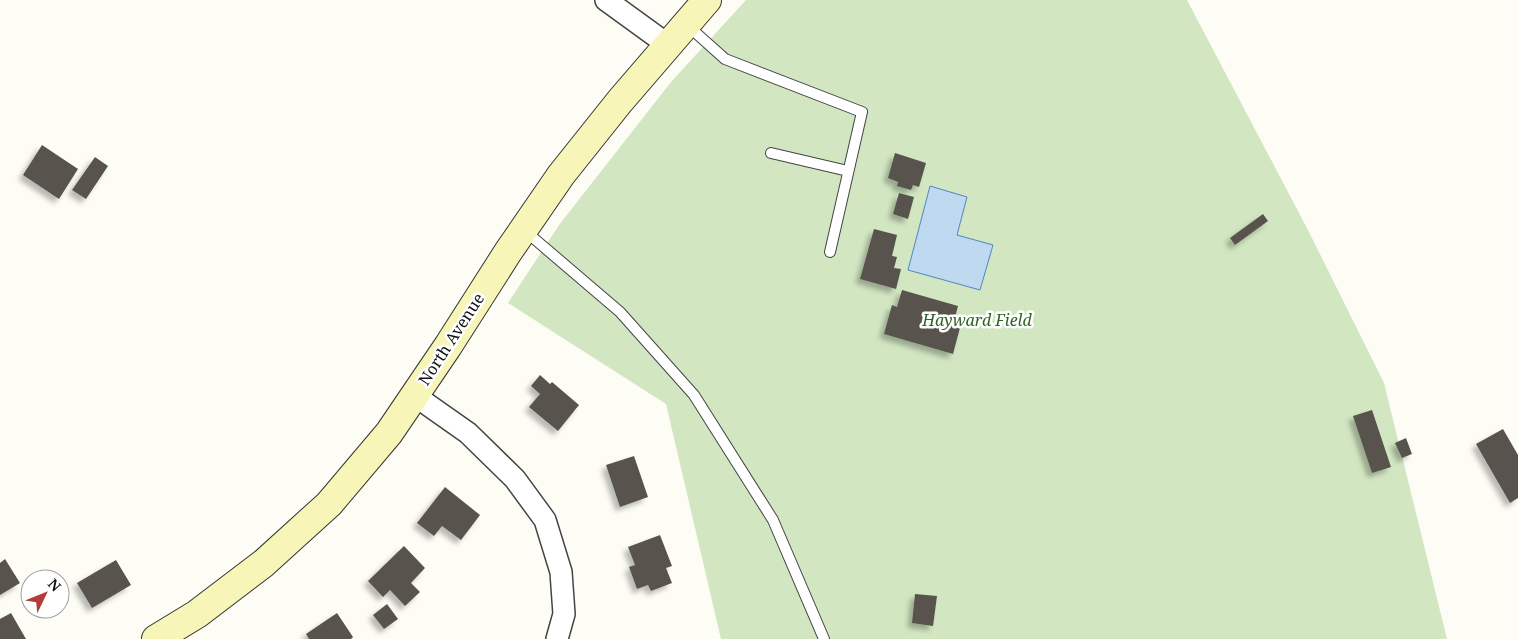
<svg xmlns="http://www.w3.org/2000/svg" width="1518" height="639" viewBox="0 0 1518 639" font-family="'Noto Serif',serif">
<defs>
<filter id="shadow"><feDropShadow dx="-4.5" dy="4.5" stdDeviation="2.5" flood-color="#0004"/></filter>
</defs>
<rect width="100%" height="100%" fill="#fefdf5"/>
<path fill="#d1e6c1" d="M746,0H1187L1309,232L1384,383L1447,639H721L666,404L508,303L559,225L671,82Z"/>
<path fill="#bfd9f0" stroke="#4d87c0" d="M930,186L967,197L957,235L993,245L980,290L908,270Z"/>
<path fill="#58534e" filter="url(#shadow)" d="M42,145L78,169L59,199L23,175Z
M895,153L926,163L919,187L913,185L911,190L897,186L898,182L888,178Z
M95,157L108,166L86,199L72,190Z
M899,193L914,197L908,219L893,214Z
M1263,214L1268,221L1235,245L1230,238Z
M874,229L897,235L892,256L897,257L894,268L901,269L896,289L860,279Z
M902,290L958,306L954,321L961,324L953,354L884,334L892,305L897,307Z
M540,375L550,384L552,382L579,405L558,431L529,407L540,394L531,386Z
M1372,410L1391,467L1372,473L1353,416Z
M1503,429L1518,455V498L1510,503L1476,444Z
M1406,438L1412,454L1402,458L1395,443Z
M634,456L648,497L620,507L606,465Z
M445,487L480,515L461,540L442,526L434,536L417,523Z
M660,535L672,566L666,568L672,583L651,591L648,585L637,589L629,567L635,565L628,547Z
M404,546L425,568L411,583L420,592L405,606L390,590L383,597L368,581Z
M5,559L20,583L0,595V563Z
M116,560L131,585L92,608L77,583Z
M915,594L937,596L933,626L912,623Z
M387,604L398,619L384,629L373,615Z
M11,613L26,639H0V619Z
M337,613L353,637L351,639H309L306,634Z"/>
<g fill="none" stroke-linecap="round" stroke-linejoin="round">
<defs>
<path id="lane" d="M687,25L725,59L862,112L830,252
M771,153L848,171
M524,230L620,312L694,395L773,520L824,639"/>
<path id="street" d="M606,0L668,45
M414,395L468,433L515,479L545,520L561,572L564,614L557,639"/>
<path id="secondary" d="M156,639L197,614L264,563L329,504L389,433L448,346L508,252L561,175L620,101L707,0"/>
</defs>
<use href="#lane" stroke="#444" stroke-width="12"/>
<use href="#street" stroke="#444" stroke-width="24"/>
<use href="#secondary" stroke="#333" stroke-width="30"/>
<use href="#lane" stroke="#fff" stroke-width="10"/>
<use href="#street" stroke="#fff" stroke-width="21"/>
<use href="#secondary" stroke="#f7f6b8" stroke-width="28"/>
</g>
<g text-anchor="middle" stroke-width="5" stroke-linejoin="round" paint-order="stroke">
<g font-size="16" font-style="italic" fill="#2d6327" stroke="#fff">
<text x="977" y="326">Hayward Field</text>
</g>
<g font-size="16" fill="#111" stroke="#fff">
<text transform="translate(451 339) rotate(-57)" y="6">North Avenue</text>
</g>
</g>
<g transform="translate(45 594) rotate(47)"><circle r="24" fill="#ffffff" stroke="#a0a0a0"/>
<path d="M0-4L9 19L0 12L-9 19Z" fill="#b33d36"/>
<text y="-8" font-size="14" font-weight="bold" text-anchor="middle" fill="#111111">N</text>
</g>
</svg>
